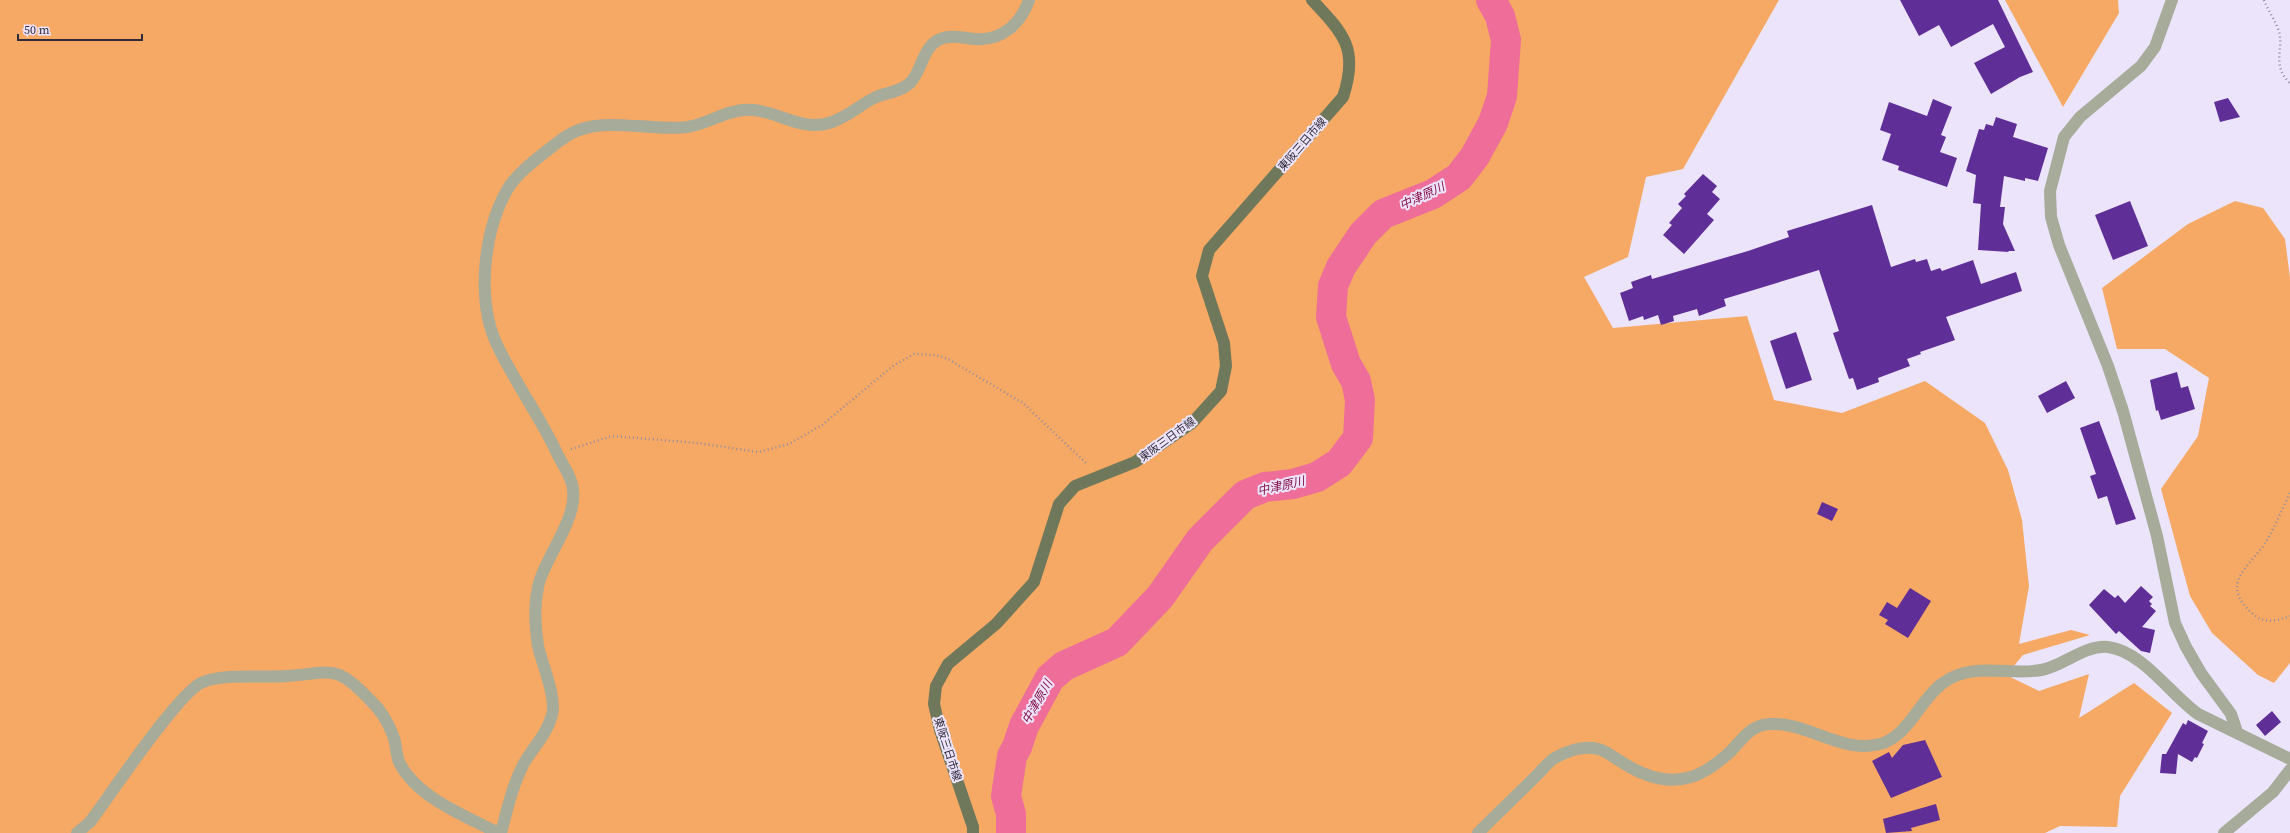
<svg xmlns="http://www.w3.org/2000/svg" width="2290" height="833" viewBox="0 0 2290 833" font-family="'Source Serif 4','Noto Sans JP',serif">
<rect width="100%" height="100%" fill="#ece4fb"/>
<path fill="#f5a964" d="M0,0H1779L1683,169L1646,177L1628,257L1584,277L1613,328L1747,316L1774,400L1842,413L1925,381L1985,423L2008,470L2022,520L2029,586L2019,644L2071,630L2090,635L2023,655L2006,675L2039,691L2089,674L2079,718L2134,683L2172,713L2120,796L2117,827L2060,826L2045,833H0Z
M2005,0H2118L2119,13L2063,107Z
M2235,201L2263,208L2285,239L2290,278V663L2274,683L2258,675L2212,633L2190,596L2161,489L2198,436L2209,378L2165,349H2117L2102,288L2188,224Z"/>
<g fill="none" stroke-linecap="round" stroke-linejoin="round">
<path stroke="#ef6e99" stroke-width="30" d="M1011,833V814L1006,796L1012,756L1017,747L1024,726L1050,678L1064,666L1117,642L1160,597L1200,540L1245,495L1265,487L1293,484L1317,477L1339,463L1358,438L1360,400L1356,381L1346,364L1331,317L1333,286L1341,267L1363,234L1383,214L1433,194L1459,177L1475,156L1493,123L1502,96L1506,40L1500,16L1491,0"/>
</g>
<path fill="#602e97" d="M1900,0H1998L2033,72L2020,77L1991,94L1974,63L2005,47L1993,24L1951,47L1939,25L1919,36Z
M2228,98L2240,117L2220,122L2214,102Z
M1933,99L1952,107L1941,135L1946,137L1940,152L1957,158L1947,187L1898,170L1899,166L1882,160L1891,134L1880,130L1889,102L1927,116Z
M1996,117L2017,124L2013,137L2048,148L2038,181L2025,178V181L2004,176L2000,207H2005L2003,224L2015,251H2008L2009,252L1978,250L1981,204L1973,203L1976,175L1966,171L1979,129L1984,130L1986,124L1993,126Z
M1703,174L1717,186L1712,192L1720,199L1707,214L1714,220L1684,254L1663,235L1672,225L1669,223L1682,208L1678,204L1686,196L1684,194Z
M2130,201L2148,246L2113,260L2095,215Z
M1872,205L1891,267L1915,259L1916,262L1927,259L1931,271L1940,268L1942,271L1973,260L1981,284L2016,272L2022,291L1946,317L1955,340L1920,352L1921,354L1907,359L1910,366L1878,378L1879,382L1857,390L1853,378L1849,379L1833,333L1839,331L1819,270L1724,299L1726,306L1699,316L1697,309L1673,316L1674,321L1661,325L1658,315L1644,320L1643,316L1629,321L1620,293L1633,288L1631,282L1651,275L1652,279L1748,251L1789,237L1787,231Z
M1796,332L1812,380L1786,389L1770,341Z
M2177,372L2181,388L2188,386L2195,409L2161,420L2158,410L2156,411L2150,380Z
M2066,381L2075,398L2047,413L2038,396Z
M2099,421L2136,519L2116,525L2107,496L2098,499L2090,476L2096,474L2080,428Z
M1822,502L1838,509L1832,521L1817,514Z
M2141,586L2153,597L2149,601L2152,604L2150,606L2156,611L2142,627L2155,630L2150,653L2141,651L2119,631L2116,634L2089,605L2104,589L2115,598L2118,595L2125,603Z
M1910,588L1931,601L1908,638L1885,624L1888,620L1879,615L1887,602L1897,608Z
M2272,711L2281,722L2265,736L2256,725Z
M2188,720L2208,731L2202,743L2204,744L2197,758L2195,757L2192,762L2178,754L2176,774L2160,773L2162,754H2166L2183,723L2186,725Z
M1925,740L1942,777L1891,798L1872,761L1889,752L1892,758L1903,745Z
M1936,804L1940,820L1911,828L1912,831L1886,833L1883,819Z"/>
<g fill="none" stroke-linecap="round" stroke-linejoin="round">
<path stroke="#948ea0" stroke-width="2.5" stroke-dasharray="1 3" stroke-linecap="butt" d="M2264,0C2268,11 2276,21 2279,32C2284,49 2271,65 2290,83
M571,449L612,436L698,443L758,452L789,444L822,425L893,366L914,354L936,355L948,359L1023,403L1088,465
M2290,493C2282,509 2276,525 2267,540C2253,565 2216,582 2253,614C2264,624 2278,621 2290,616"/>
<path stroke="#a6ab9a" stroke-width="12" d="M2172,0L2155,47L2141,66L2080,117L2064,137L2050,191L2051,217L2059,245L2108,366L2123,411L2157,536L2175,623L2186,647L2201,673L2231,714L2237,732
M77,833L90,822C109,797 179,691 203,682C226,673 262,678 287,676C333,673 335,663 370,700C381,710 389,724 394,738C396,745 396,754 399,762C417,798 464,815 498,833
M501,833C507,810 512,787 523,765C532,748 547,735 552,715C557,698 542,664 538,646C535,627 534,606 538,587C544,557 581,517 572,484C569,472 560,461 555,449C538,414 515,382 498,347C476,302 483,233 507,190C516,175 530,164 544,153C552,147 561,139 570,134C595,120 626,126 653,127C666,128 680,129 692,126C714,121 730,108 754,110C780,113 803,131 829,123C846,118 860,105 874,98C886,92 899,93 910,83C922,71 922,49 938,40C950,34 963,38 976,39C1002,41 1021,23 1029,0
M1478,833C1497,814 1516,796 1535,777C1541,771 1547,764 1553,759C1565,752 1583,745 1598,749C1605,750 1613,757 1620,761C1641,775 1665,785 1691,777C1705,773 1719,762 1730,752C1742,740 1750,725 1770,724C1808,722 1841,754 1880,744C1909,736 1920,699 1943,683C1972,661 2009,676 2041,670C2064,666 2083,645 2108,647C2142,651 2171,695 2198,714L2290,759
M2224,833L2273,792L2290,770"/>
<path stroke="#6f785a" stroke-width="12" d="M973,833V827L940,730L934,704L936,686L948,664L996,624L1034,582L1059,504L1075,486L1135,462L1192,423L1221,391L1226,366L1224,343L1202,276L1209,250L1343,97C1359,49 1344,34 1312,0"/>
</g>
<g text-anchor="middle" stroke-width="4" stroke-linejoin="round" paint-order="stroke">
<g font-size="11" fill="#302b39" stroke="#ece4fb">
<text transform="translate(1302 144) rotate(-49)" y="4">東阪三日市線</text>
<text transform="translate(1167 439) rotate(-36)" y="4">東阪三日市線</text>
<text transform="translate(948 749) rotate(72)" y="4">東阪三日市線</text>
</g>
<g font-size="12" font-style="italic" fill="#850e44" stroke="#ece4fb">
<text transform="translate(1422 196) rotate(-25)" y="4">中津原川</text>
<text transform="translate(1281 486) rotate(-13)" y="4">中津原川</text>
<text transform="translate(1037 702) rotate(-60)" y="4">中津原川</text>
</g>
</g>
<path d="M18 34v6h124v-6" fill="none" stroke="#302b39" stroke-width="2"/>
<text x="24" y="34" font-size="12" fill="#302b39" stroke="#ece4fb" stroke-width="3" paint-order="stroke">50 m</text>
</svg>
